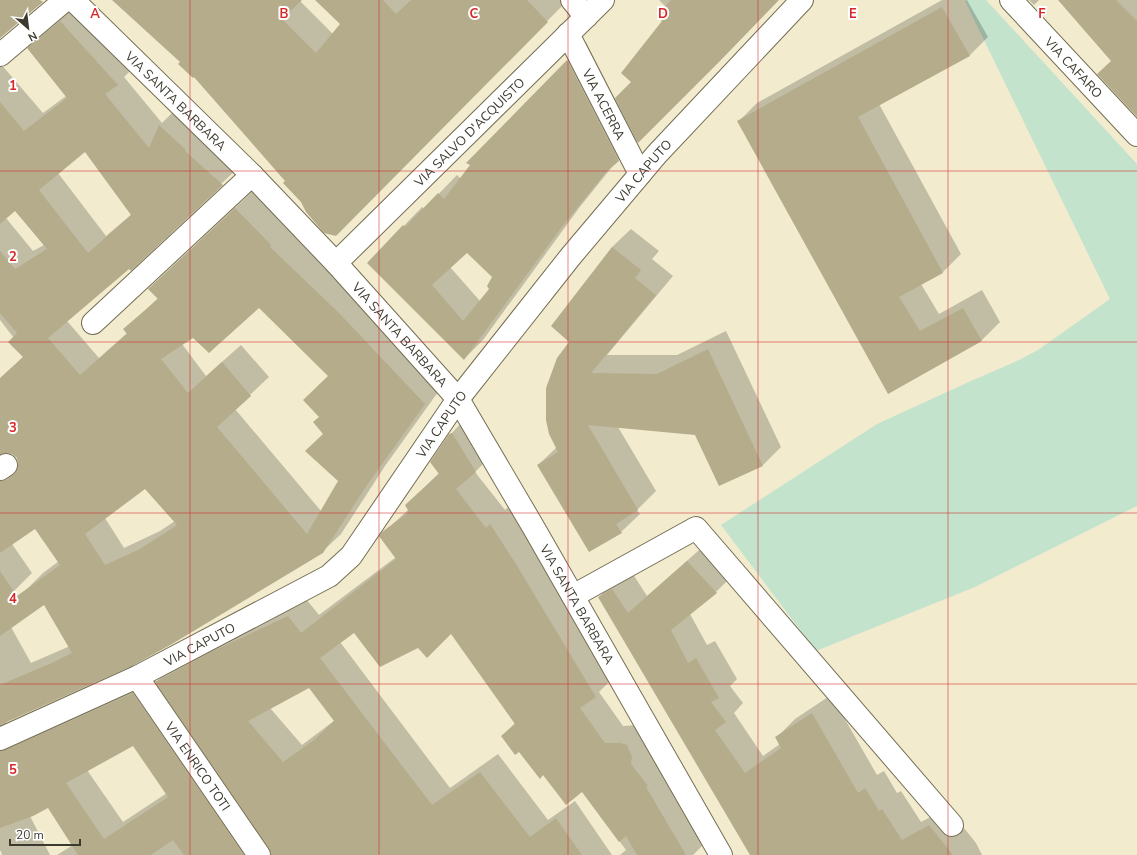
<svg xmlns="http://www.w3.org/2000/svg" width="1137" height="855" viewBox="0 0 1137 855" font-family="'Nunito Sans',sans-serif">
<rect width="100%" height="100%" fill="#f2ebce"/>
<path fill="#c3e3cc" d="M967,0H986L1137,164V506L975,587L816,651L721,525L877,424L971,381L1017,361L1038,350L1110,299L965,1Z"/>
<path fill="#0003" fill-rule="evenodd" d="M115,0H301L300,1L333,34L342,24L317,0H562L565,3L336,235L301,201L286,181L181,62Z
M659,0H778L616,162L579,208L483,340L464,359L368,263L422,207L424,209L457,175L461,179L471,165L468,163L586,42L615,99L632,82L664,21L666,7ZM467,251L493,277L490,289L480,301L450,267Z
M942,0H967L988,37L969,56L879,104L961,254L943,272L921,284L939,314L982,290L1000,322L982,340L889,393L739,121L757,103Z
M1029,0H1039L1034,5Z
M1059,0H1137V110L1112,61Z
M78,3L135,66L124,77L162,123L178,107L240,166L131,269L130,268L67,321L99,358L127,333L125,330L158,298L149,289L253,191L289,227L287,228L357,295L443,385L385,466L341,534L322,552L6,722L7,726L151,675L156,682L175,664L306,599L319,615L396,557L383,533L409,509L406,505L439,473L450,435L468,416L494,453L475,472L505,510L508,507L532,543L613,678L599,692L623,726L640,725L707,841L693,855H620L626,850L582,791L543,774L519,750L502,736L515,723L451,633L418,646L354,631L340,642L450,788L498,754L548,820L575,801L612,855H57L73,845L48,807L30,816L50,855H1L2,854L0,850V612L25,591L43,573L59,561L35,528L12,544L32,573L14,591L0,595V387L2,378L24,356L14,338L0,320V63L43,113L66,96L29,48L47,30ZM85,151L132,214L106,236L58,173ZM15,209L44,245L33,251L6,218ZM259,307L329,376L320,417L339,481L321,511L235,409L269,377L241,345L206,376L182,344L194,337ZM5,451L12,453L17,457L19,464L13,463L7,457ZM145,488L175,521L160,531L124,548L105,518ZM45,603L70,646L31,663L11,627ZM310,687L335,720L302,745L270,708ZM133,745L167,793L123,822L87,770Z
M631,229L659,251L652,259L673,276L607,355H677L726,331L781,447L763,465L720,484L696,434L618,427L656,491L637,510L640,514L621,532L538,465L557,447L571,342L612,247Z
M706,544L734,574L716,592L690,614L707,645L715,641L737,679L730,686L743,703L734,713L763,756L780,744L776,738L795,719L831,695L877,775L884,771L897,793L901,791L921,822L948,808L976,843L982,855H752L599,597L617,579L631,571L647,596Z"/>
<path fill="#b5ac8b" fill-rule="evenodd" d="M0,0H40L43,2L0,38Z
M112,0H302L282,19L316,53L340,24L315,0H383L396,14L411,0H527L548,22L336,236L324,233L306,212L301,202L283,183L285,181L194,77L193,78L178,64L180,62Z
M671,0H779L720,61L638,143L615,98L631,82L621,73L662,21L657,15Z
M1058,0H1116L1137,21V117L1097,74L1111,61Z
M942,7L970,56L858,117L943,273L899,297L920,331L963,308L982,341L888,394L737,121Z
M60,21L118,85L105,94L149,148L159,125L186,150L185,151L223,185L131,271L129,269L48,338L80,375L127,334L123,329L158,299L148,289L235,208L271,245L270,247L339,313L425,404L367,485L323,553L172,644L132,666L0,725V685L54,662L72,653L44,605L0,636V571L17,596L60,565L35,529L0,553V481L7,480L13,475L17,471L18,465L17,458L12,454L6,453L0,454V378L23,357L8,342L17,333L0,313V251L15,269L47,249L15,211L0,224V102L24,131L67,98L27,48ZM85,152L131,215L88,253L39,190ZM259,308L328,376L303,400L319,417L313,422L323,434L305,451L338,481L307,534L217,427L251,396L222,362L188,393L161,359L193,338L209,353ZM145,489L177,525L140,549L105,565L85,534Z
M567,60L619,161L607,171L561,228L464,360L367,263L403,225L405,227L438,193L444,199L470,165L466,163ZM467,253L492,277L487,286L489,289L463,321L432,285Z
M612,247L641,270L635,278L656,295L591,373L657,374L708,349L763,466L719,486L695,435L588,425L638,510L616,524L622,533L589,552L537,465L558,452L549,434L546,420V388L557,358L569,342L551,326Z
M452,433L476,472L456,489L486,528L490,524L514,561L596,697L580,708L605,743H621L627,745L632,757L631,764L648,786L646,787L686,855H637L626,836L619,842L582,792L566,805L543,775L540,779L519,752L515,755L501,736L515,724L451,634L427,658L418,648L380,667L354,633L320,658L432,805L480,772L530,837L556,818L582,855H271L269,848L155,682L211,652L288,616L301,633L396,559L379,536L382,532L409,512L405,505L439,474L430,462L449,434ZM309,688L334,721L314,740L283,762L248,721Z
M687,561L717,593L671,630L688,663L696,658L719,698L711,702L726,722L715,730L745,773L781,748L775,737L812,713L858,793L865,788L879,811L882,809L902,840L929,825L953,855H750L598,597L612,589L628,613Z
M133,693L244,855H184L173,840L151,855H78L48,808L33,816L0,828V751L5,750ZM133,746L168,797L104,839L66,783Z"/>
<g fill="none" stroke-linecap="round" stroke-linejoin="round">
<defs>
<g id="street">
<path id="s1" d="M73,0L252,175L336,263L458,399L535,530L721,855"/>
<path d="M572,0L586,17"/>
<path id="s2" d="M1011,0L1137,135"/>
<path id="s3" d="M568,34L640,174"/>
<path d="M0,55L65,0"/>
<path id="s4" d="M336,263L603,0"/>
<path d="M93,323L252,175"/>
<path d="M0,469L6,465"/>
<path d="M573,596L696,528L952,825"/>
<path id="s5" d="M137,677L259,855"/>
<path id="s6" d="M0,739L137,677L329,576L351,556L458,399L571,256L657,154L802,0"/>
</g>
</defs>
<use href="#street" stroke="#746e54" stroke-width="24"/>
<use href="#street" stroke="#fff" stroke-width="22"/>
</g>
<path fill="none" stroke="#d62828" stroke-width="1" stroke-opacity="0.55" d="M190,0V855M379,0V855M568,0V855M758,0V855M948,0V855M0,171H1137M0,342H1137M0,513H1137M0,684H1137"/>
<g text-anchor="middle" stroke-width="4" stroke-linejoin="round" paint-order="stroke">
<g font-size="13" fill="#3c3a2e" stroke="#fff">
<text dy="5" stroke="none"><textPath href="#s2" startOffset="92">VIA CAFARO</textPath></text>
<text dy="5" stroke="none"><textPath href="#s1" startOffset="144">VIA SANTA BARBARA</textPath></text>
<text dy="5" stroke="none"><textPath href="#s3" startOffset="79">VIA ACERRA</textPath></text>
<text dy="5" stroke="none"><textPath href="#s4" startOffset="187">VIA SALVO D'ACQUISTO</textPath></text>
<text dy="5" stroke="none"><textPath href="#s6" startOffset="881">VIA CAPUTO</textPath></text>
<text dy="5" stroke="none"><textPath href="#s1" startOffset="468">VIA SANTA BARBARA</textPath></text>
<text dy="5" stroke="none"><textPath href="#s6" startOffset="557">VIA CAPUTO</textPath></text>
<text dy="5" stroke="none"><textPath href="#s1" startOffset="792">VIA SANTA BARBARA</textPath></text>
<text dy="5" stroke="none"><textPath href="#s6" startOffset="221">VIA CAPUTO</textPath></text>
<text dy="5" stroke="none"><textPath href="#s5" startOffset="108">VIA ENRICO TOTI</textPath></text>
</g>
</g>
<g font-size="13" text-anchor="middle" font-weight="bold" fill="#d62828" stroke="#fff" stroke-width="4" stroke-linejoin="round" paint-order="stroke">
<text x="95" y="18">A</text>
<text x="284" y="18">B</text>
<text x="474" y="18">C</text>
<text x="663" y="18">D</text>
<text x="853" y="18">E</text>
<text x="1042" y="18">F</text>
<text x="13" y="90">1</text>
<text x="13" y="261">2</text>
<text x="13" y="432">3</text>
<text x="13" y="603">4</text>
<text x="13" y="774">5</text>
</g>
<g transform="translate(28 28) rotate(152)" stroke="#ffffff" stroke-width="3" paint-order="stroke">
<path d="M0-3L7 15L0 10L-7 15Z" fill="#3c3a2e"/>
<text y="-6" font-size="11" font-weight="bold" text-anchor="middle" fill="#3c3a2e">N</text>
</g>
<path d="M10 839v6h70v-6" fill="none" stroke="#3c3a2e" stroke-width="2"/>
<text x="16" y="839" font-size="12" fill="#3c3a2e" stroke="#ffffff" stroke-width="3" paint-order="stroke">20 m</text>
</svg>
